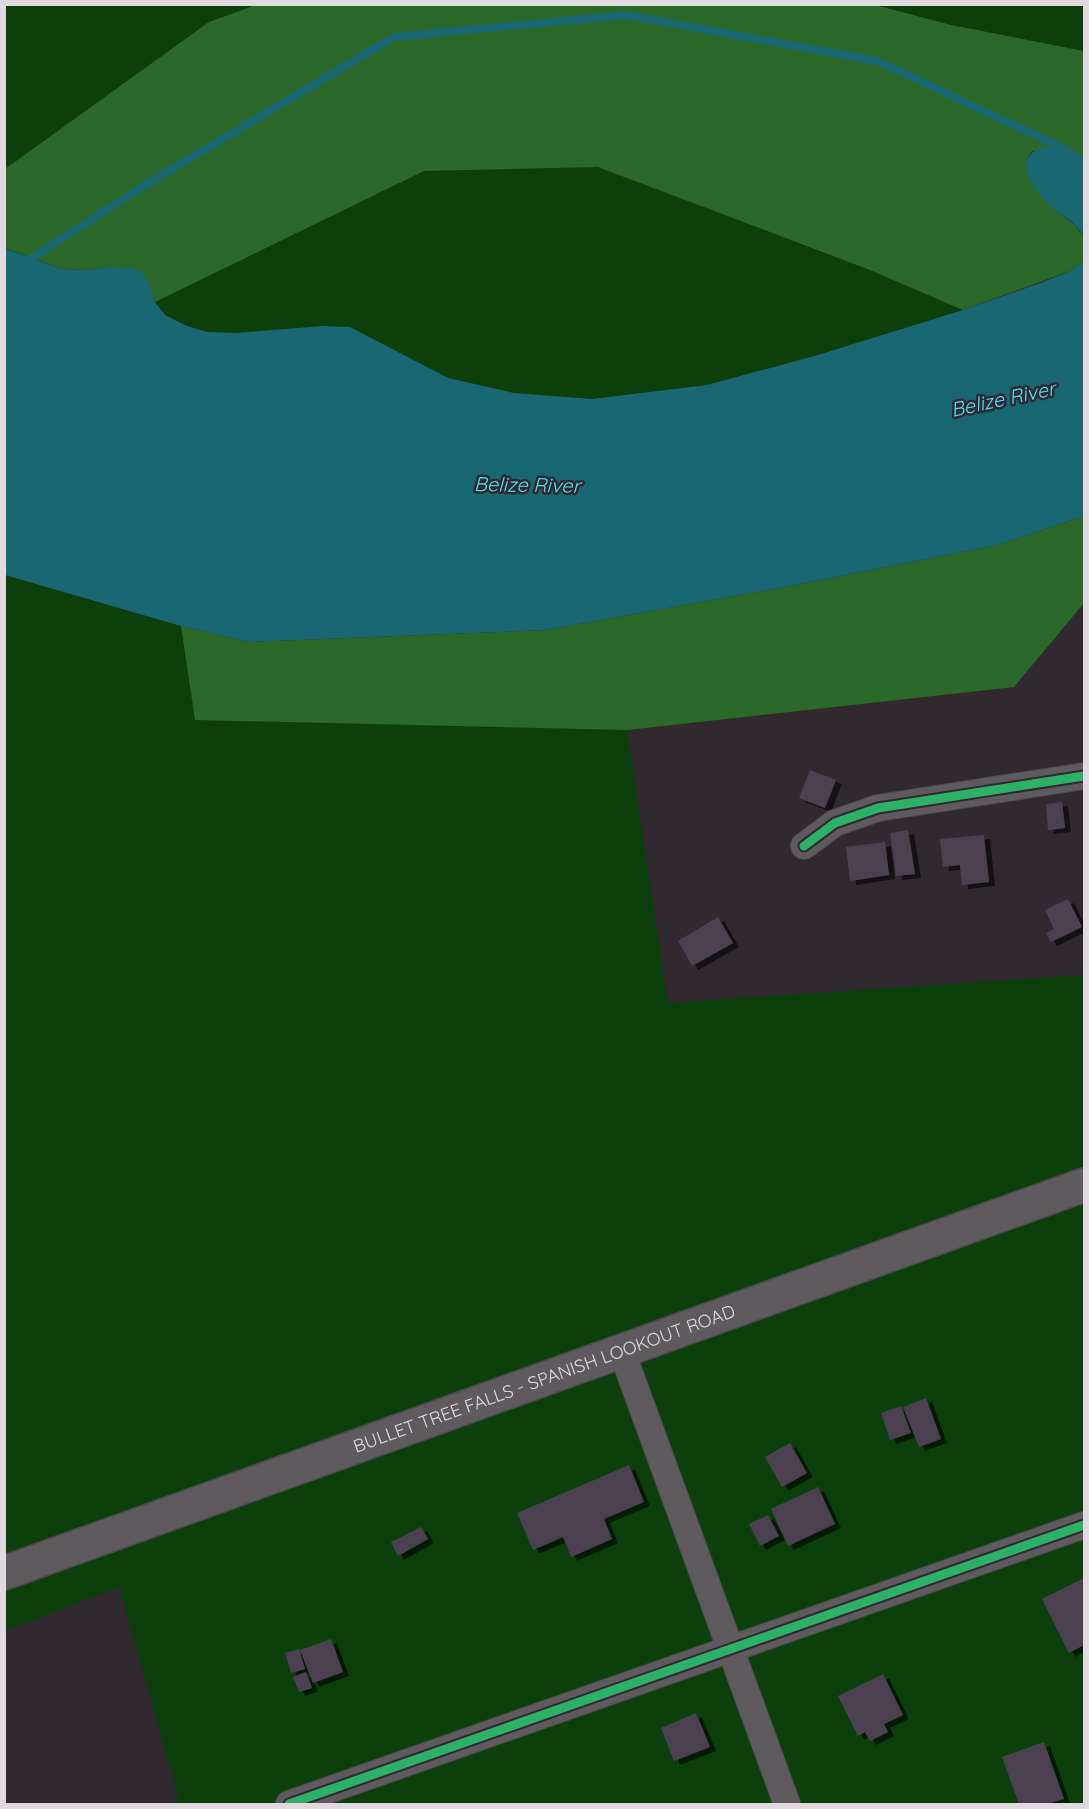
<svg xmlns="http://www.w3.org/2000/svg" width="1089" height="1809" viewBox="0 0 1089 1809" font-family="Quicksand,sans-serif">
<defs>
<filter id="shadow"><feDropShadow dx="6" dy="4" stdDeviation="0" flood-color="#0009"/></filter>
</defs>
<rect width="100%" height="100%" fill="#302a30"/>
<path fill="#0b400d" d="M5,5H256L209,22L5,169Z
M875,5H1084V51L951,25Z
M598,167L870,270L963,310L818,355L707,385L592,399L514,393L448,378L323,326L237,333L207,332L187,326L165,315L155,302L424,171Z
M4,575L181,626L195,720L627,730L668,1003L1084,975V1804H166L179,1799L119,1587L5,1631Z"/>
<path fill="#2b692b" d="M256,5H875L951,25L1084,51V156L1063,148L1033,151L1029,155L1026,166L1055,210L1075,225L1084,237V260L1073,270L963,310L870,270L598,167L424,171L155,302L152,294L108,267L86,270L62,269L5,248V169L209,22Z
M1084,516V603L1014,687L627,730L195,720L181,626L248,642L546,630L785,587L998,545Z"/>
<path fill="#196871" d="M1043,147L1063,148L1084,156V237C1082,233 1079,229 1076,226C1070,219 1061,215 1054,209C1037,194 1007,159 1043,147Z
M4,248L62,269L86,270L108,267L130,268L141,271L149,284L155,302L165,315L187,326L207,332L237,333L323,326L350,327L448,378L514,393L592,399L707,385L818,355L963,310L1043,282L1073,270L1084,260V516L998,545L785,587L546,630L248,642L181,626L5,575Z"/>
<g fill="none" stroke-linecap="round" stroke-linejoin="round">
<path stroke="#196871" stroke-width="8" d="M4,272L32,258L140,188L394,37L626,15L877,61L1063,148L1084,162"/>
</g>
<path fill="#4c3f50" filter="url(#shadow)" d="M810,770L836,780L825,808L799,798Z
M1062,802L1065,828L1048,830L1046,804Z
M908,830L915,874L896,876L890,833Z
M984,835L989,882L962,885L960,865L943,867L940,839Z
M885,842L889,875L850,881L846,847Z
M1068,899L1082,927L1051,942L1046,933L1054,929L1045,910Z
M718,917L733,943L692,966L678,941Z
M926,1398L941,1439L919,1447L903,1407Z
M901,1406L911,1433L890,1440L881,1413Z
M790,1443L807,1473L782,1487L765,1457Z
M629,1465L644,1502L604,1519L612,1539L571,1557L563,1537L533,1550L517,1513Z
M818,1487L835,1524L788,1546L771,1509Z
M768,1515L779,1536L760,1546L749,1524Z
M421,1527L428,1539L398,1556L391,1542Z
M1084,1578V1645L1069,1653L1042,1599Z
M331,1639L343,1672L313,1683L300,1650Z
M299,1649L305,1669L291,1673L285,1653Z
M306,1672L312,1688L299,1692L293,1677Z
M883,1674L903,1715L884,1724L888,1732L870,1741L865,1732L858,1736L838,1696Z
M696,1713L710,1747L674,1761L661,1728Z
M1044,1742L1064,1799L1047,1804H1019L1002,1757Z"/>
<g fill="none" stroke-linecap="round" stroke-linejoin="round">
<defs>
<path id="minor" d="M804,846L835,823L878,808L1084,776
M622,1352L787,1804
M289,1804L1084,1525"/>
<g id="secondary">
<path id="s1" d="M4,1573L1084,1185"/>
</g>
</defs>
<use href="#minor" stroke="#4c474c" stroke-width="28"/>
<use href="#secondary" stroke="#4c474c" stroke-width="36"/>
<use href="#minor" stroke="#5e5a5e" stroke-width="26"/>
<use href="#secondary" stroke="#5e5a5e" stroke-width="33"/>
<defs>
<path id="cycleway" d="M804,846L835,823L878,808L1084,776
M289,1804L1084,1525"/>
</defs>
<use href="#cycleway" stroke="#322832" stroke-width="13"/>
<use href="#cycleway" stroke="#2db169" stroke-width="9"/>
</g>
<g text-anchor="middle" stroke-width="5" stroke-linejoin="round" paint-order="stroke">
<g font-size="18" fill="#e0d9e0" stroke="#322832">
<text dy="6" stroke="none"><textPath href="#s1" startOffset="574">BULLET TREE FALLS - SPANISH LOOKOUT ROAD</textPath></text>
</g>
<g font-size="20" font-style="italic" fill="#4be6f6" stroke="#322832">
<text transform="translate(1003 399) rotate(-12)" y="7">Belize River</text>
<text transform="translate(527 485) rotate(1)" y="7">Belize River</text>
</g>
</g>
<rect width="1089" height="1809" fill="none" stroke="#e0d9e0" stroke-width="12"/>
</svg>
